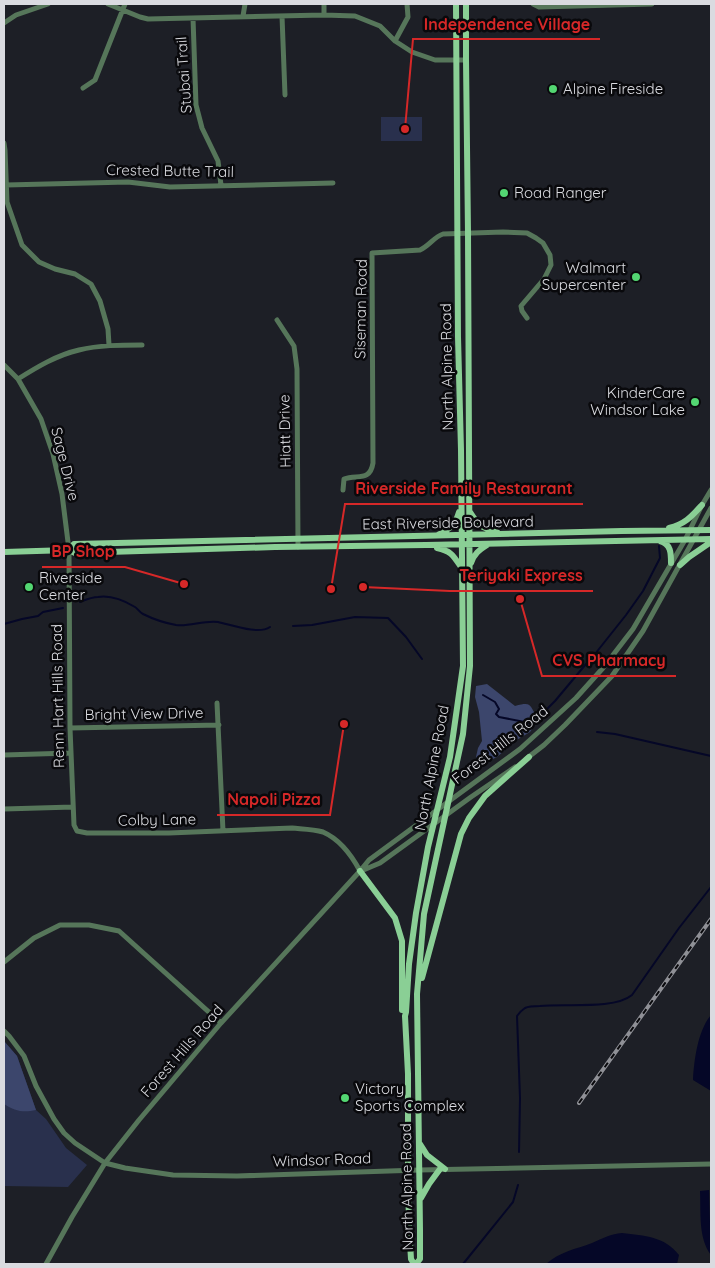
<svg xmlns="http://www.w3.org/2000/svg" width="715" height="1268" viewBox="0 0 715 1268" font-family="Quicksand,sans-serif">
<rect width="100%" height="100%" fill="#1d1f26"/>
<path fill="#29304d" d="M381,117H422V141H381Z
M4,1041L17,1056L36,1110L46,1119L66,1148L87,1165L68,1187L4,1186Z"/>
<path fill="#3c466c" d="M487,684L515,706C534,701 528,706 539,719L530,732L515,741L497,757L485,763L479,761L476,757L478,748L482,741L479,712L475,697L476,686Z
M4,1041L17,1056L36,1110C23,1113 15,1111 4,1104Z"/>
<path fill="#050727" d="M711,1015V1091L693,1080C694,1060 698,1030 711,1015Z
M709,1190L711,1255C698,1238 701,1212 700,1191Z
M622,1233C645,1236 664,1236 679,1255L677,1264H546C559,1252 576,1249 592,1243C603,1238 611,1234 622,1233Z"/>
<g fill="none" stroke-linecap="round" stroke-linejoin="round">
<path stroke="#050727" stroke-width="2" d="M80,602C85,600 92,597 98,597C110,595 125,601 135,607C138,609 139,612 143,614C153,619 165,623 176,625C189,627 204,620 218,622C232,625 258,635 270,627
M4,624L22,619L38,616L43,612L63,608
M293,626L312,625L355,617L388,618L406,637L422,659
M595,654L626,615L643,591L660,558L659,546
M483,695L495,702L499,709L496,714L499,717L535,724L538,723
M533,723L555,701L586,664
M597,732L615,734L711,756
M519,1152L520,1098L517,1016C519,1013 522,1010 525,1008C529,1006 536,1006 540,1006C564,1003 614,1010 632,995L679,928L711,887
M463,1264L513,1202L518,1185"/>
<path stroke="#56765a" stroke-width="5" d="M108,4L140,17L148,19L324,15L355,16L380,26L395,41L412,52L435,60H466
M533,4L539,7L652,4
M324,15V4
M243,16L245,4
M282,16L285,95
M193,18L196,105L202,128L218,161L221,185
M4,23L16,15L48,4
M395,41L408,17L407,4
M83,88L95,80L125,4
M4,143L5,150L7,202L22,245L39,262L55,269L75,274L91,284L100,301L108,329L109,345
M6,185L128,182L170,187L333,183
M277,320L294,346L297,369L298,547
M4,365L18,379L41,419L53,454L62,494L69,550L70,728L74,825L77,831L87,833H169L292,828C302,829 313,829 323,832C339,839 352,856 360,871
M18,379C37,367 57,355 79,350C99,345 121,345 142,345
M343,490L344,479C357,474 370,482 373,463L372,253L420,250C429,246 434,237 443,234L503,232L527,233L536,238L543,243L550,255L551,265L544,279L521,306L522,311L527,318
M217,703L223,831
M70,728L219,725
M4,755L71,753
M526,759L544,745L565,725L612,676L643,631L711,508
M4,809L73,807
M361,871L380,863L471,797L515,767
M4,962L34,938L60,925H89L119,931L221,1023
M4,1031L9,1036L24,1056L36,1086L54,1119L64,1133L75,1143L105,1163L125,1168L173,1175L237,1176L419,1170L711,1164
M46,1264L72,1217L105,1163L139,1120L221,1023L360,871L369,860L520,749L576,698L603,668L633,629L685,540L702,505L711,490"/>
<path stroke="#8acf95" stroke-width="6" d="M470,512C479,526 480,527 497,532
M669,528C685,524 691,517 702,505
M438,535C451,528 455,526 459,512
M660,541C671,544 671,553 671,563
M437,548C451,551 453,555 461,567
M69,550L74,544L622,531L711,530
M4,552L69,550L75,553L275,547L426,545L711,539
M471,563C474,554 479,550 487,545
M680,565L689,557L711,542
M360,871L395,918L402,941V1010
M422,978L461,834L469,818L485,796L529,757
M420,1144L427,1155L445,1169
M421,1198L429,1184L440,1169
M414,1264L411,1259L409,1226L408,1170V1074L405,1016L406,1012L409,964L416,913L428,847L450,757L463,666L461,450L458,337L456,4
M416,1264L420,1259V1230L417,994L424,914L463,734L470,666L468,233L466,60V4"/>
<defs>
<path id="rail" d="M579,1103L711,919"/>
</defs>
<use href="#rail" stroke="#8f9096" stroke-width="4"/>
<use href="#rail" stroke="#09090c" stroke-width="2" stroke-dasharray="5.5" stroke-linecap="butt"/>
</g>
<g fill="#53d672" stroke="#09090c" stroke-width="2">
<circle cx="553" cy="89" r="5"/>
<circle cx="504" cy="193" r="5"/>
<circle cx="636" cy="277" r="5"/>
<circle cx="695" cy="402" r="5"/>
<circle cx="29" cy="587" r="5"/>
<circle cx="345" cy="1098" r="5"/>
</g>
<g text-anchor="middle" stroke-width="5" stroke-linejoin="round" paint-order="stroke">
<g font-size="15" fill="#dadbe0" stroke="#09090c">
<text transform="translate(184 75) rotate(-94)" y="5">Stubai Trail</text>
<text transform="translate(170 171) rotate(1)" y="5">Crested Butte Trail</text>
<text transform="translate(361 309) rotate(-89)" y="5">Siseman Road</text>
<text transform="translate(447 367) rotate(-91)" y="5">North Alpine Road</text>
<text transform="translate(285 431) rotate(-91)" y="5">Hiatt Drive</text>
<text transform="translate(65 464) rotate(76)" y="5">Sage Drive</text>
<text transform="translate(448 523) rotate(-1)" y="5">East Riverside Boulevard</text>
<text transform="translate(58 696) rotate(-91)" y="5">Renn Hart Hills Road</text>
<text transform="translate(144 714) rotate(-1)" y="5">Bright View Drive</text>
<text transform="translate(500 745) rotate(-38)" y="5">Forest Hills Road</text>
<text transform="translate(432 768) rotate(-79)" y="5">North Alpine Road</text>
<text transform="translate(157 820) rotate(-1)" y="5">Colby Lane</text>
<text transform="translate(182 1051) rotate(-49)" y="5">Forest Hills Road</text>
<text transform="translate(322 1160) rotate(-2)" y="5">Windsor Road</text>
<text transform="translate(407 1187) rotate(-91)" y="5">North Alpine Road</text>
</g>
<g font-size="15" fill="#dadbe0" stroke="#09090c" text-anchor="start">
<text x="563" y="94">Alpine Fireside</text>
<text x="514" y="198">Road Ranger</text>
<text x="626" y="273" text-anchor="end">Walmart<tspan x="626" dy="17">Supercenter</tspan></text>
<text x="685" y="398" text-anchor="end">KinderCare<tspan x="685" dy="17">Windsor Lake</tspan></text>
<text x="39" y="583">Riverside<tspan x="39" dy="17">Center</tspan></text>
<text x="355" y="1094">Victory<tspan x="355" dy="17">Sports Complex</tspan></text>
</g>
</g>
<path fill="none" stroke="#d62828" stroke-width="2" d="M405 129L413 39H600M331 589L345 504H583M184 584L125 567H42M363 587L450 591H593M520 599L542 676H676M344 724L330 815H217"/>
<g fill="#d62828" stroke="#09090c" stroke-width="2">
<circle cx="405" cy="129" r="5"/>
<circle cx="331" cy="589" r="5"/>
<circle cx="184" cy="584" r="5"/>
<circle cx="363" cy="587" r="5"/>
<circle cx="520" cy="599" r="5"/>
<circle cx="344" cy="724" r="5"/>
</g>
<g font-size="16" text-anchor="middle" font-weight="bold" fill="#d62828" stroke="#09090c" stroke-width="5" stroke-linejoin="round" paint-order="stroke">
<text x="507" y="30">Independence Village</text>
<text x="464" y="494">Riverside Family Restaurant</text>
<text x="83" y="557">BP Shop</text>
<text x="521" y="581">Teriyaki Express</text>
<text x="609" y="666">CVS Pharmacy</text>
<text x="274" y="805">Napoli Pizza</text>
</g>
<rect width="715" height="1268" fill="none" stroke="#dadbe0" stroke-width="10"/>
</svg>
